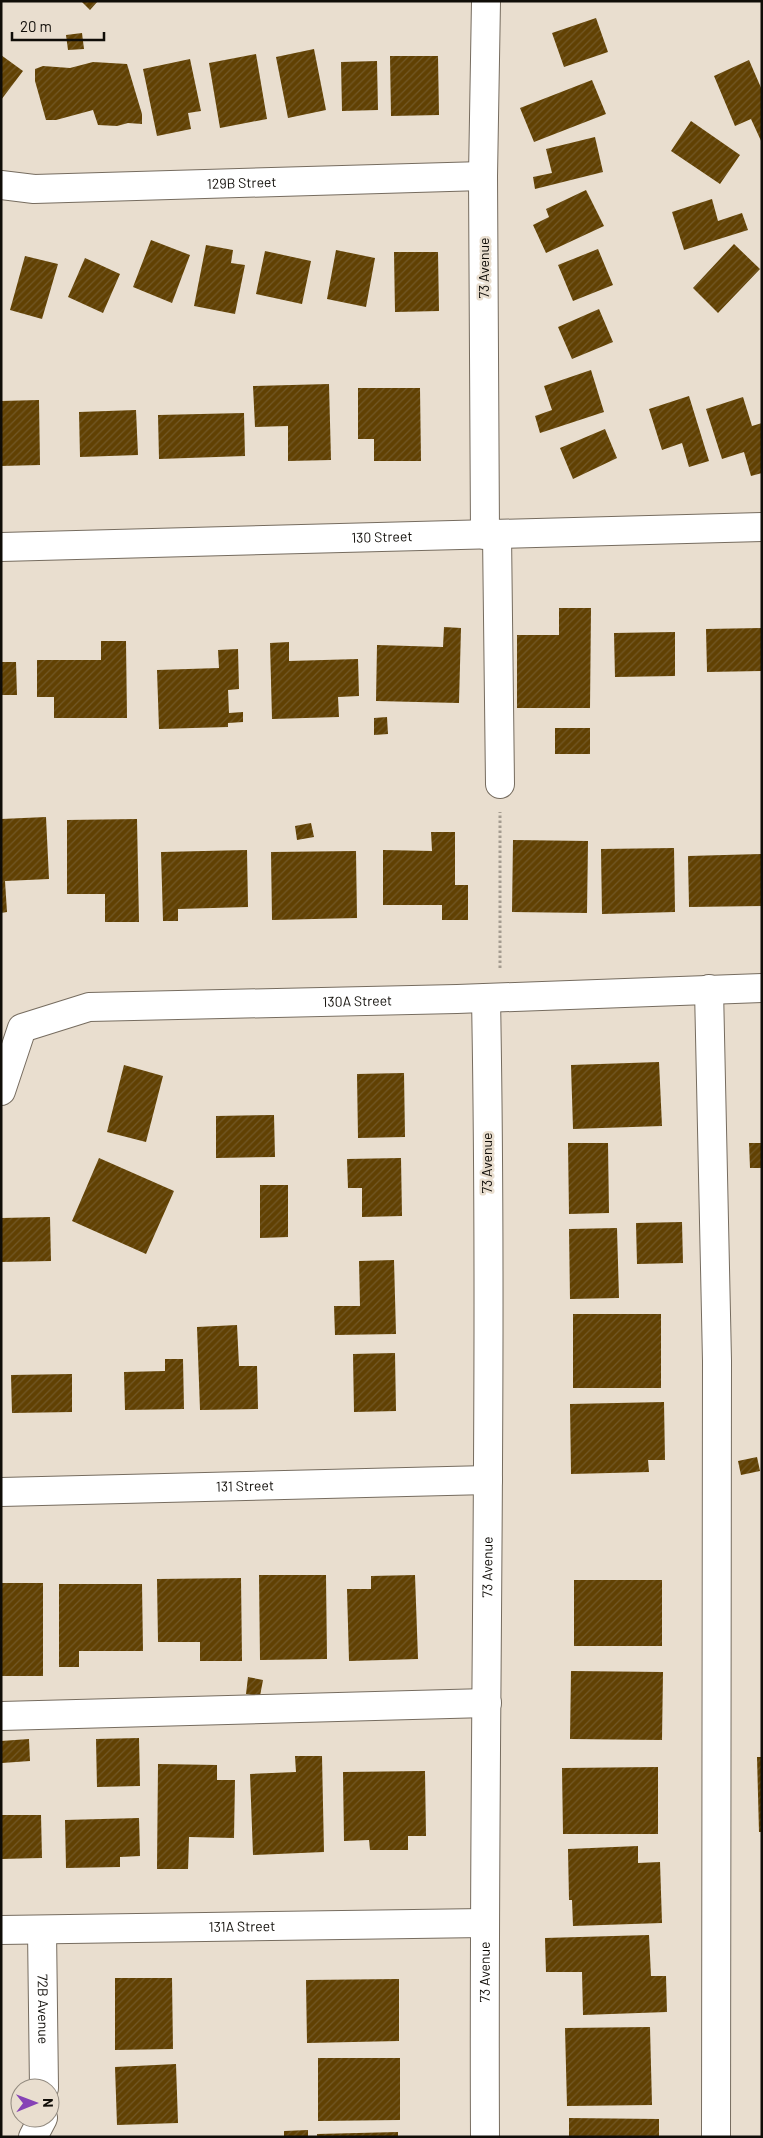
<svg xmlns="http://www.w3.org/2000/svg" width="763" height="2138" viewBox="0 0 763 2138" font-family="Barlow,sans-serif">
<defs>
<pattern id="building-hatch" width="6" height="6" patternUnits="userSpaceOnUse" patternTransform="scale(1.25)"><rect width="6" height="6" fill="#614103"/><path d="M-1 1l2-2M0 6l6-6M5 7l2-2" fill="none" stroke="#725827"/></pattern>
</defs>
<rect width="100%" height="100%" fill="#e9decf"/>
<path fill="url(#building-hatch)" d="M81,1H98L90,10Z
M596,18L608,52L564,67L552,33Z
M82,33L84,49L68,50L66,35Z
M314,49L326,110L288,118L276,57Z
M256,54L267,119L220,128L209,63Z
M1,55L23,71L1,100Z
M390,56H438L439,115L391,116Z
M190,59L201,111L188,113L191,129L157,136L143,69Z
M749,60L762,90V143L751,119L735,126L714,76Z
M377,61L378,110L342,111L341,62Z
M93,62L127,64L142,114V124L128,123L117,126L98,125L93,110L56,120H46L35,81V69L43,66L70,68Z
M592,80L606,114L534,142L520,108Z
M691,121L740,155L720,184L671,151Z
M595,137L603,172L535,189L533,177L552,173L546,149Z
M586,190L604,226L546,253L533,225L549,217L546,209Z
M712,199L718,221L742,213L748,230L684,250L672,212Z
M151,240L190,255L172,303L133,287Z
M734,244L760,269L718,313L693,288Z
M206,245L233,250L231,263L245,265L235,314L194,306Z
M598,249L613,285L573,301L558,265Z
M336,250L375,258L366,307L327,299Z
M265,251L311,261L302,304L256,294Z
M394,252H438L439,311L395,312Z
M25,256L58,264L42,319L10,310Z
M85,258L120,274L103,313L68,297Z
M599,309L613,342L572,359L558,327Z
M591,370L604,412L540,433L535,416L552,410L544,386Z
M329,384L331,460L288,461V426L255,427L253,386Z
M358,388H420L421,461H374V439H358Z
M689,396L709,461L689,467L682,443L662,450L649,409Z
M743,397L752,426L762,423V473L751,476L744,452L722,459L706,409Z
M39,400L40,465L1,466V401Z
M136,410L138,455L80,457L79,412Z
M244,413L245,456L159,459L158,415Z
M605,429L617,458L573,479L560,448Z
M559,608H591L590,708H517V635H559Z
M444,627L461,628L459,703L376,701L377,645L443,647Z
M761,628V671L707,672L706,629Z
M675,632V676L615,677L614,633Z
M101,641H126L127,718H54V697H37V660H101Z
M289,642V661L358,659L359,696L338,697L339,717L272,719L270,643Z
M238,649L239,689L228,690L229,713L243,712V722L228,723V727L159,729L157,670L219,668L218,650Z
M1,662H16L17,695H1Z
M387,717L388,734L374,735V718Z
M555,728H590V754H555Z
M46,817L49,879L5,881L7,912L1,913V819Z
M137,819L139,922H105V894H67V820Z
M311,823L314,837L297,840L295,826Z
M431,832H455V885H468V920H442V905H383V850L432,851Z
M513,840L588,841L587,913L512,912Z
M674,848L675,912L602,914L601,849Z
M247,850L248,907L178,909V921H163L161,852Z
M356,851L357,918L272,920L271,852Z
M761,854L762,906L689,907L688,856Z
M659,1062L662,1126L573,1129L571,1065Z
M124,1065L163,1076L146,1142L107,1132Z
M404,1073L405,1137L358,1138L357,1074Z
M274,1115L275,1157L216,1158V1116Z
M568,1143H608L609,1213L569,1214Z
M749,1143H762V1168H750Z
M99,1158L174,1191L146,1254L72,1221Z
M401,1158L402,1216L362,1217V1188H348L347,1159Z
M260,1185H288V1237L260,1238Z
M50,1217L51,1261L1,1262V1218Z
M682,1222L683,1263L637,1264L636,1223Z
M617,1228L619,1298L570,1299L569,1229Z
M394,1260L396,1334L335,1335L334,1306H360L359,1261Z
M573,1314H661V1388H573Z
M237,1325L239,1366H257L258,1409L200,1410L197,1327Z
M395,1353L396,1411L354,1412L353,1354Z
M165,1359H183L184,1409L125,1410L124,1372L165,1371Z
M72,1374V1412L12,1413L11,1375Z
M664,1402L665,1460H648L649,1472L571,1474L570,1404Z
M757,1457L760,1471L741,1475L738,1461Z
M259,1575H326L327,1659L260,1660Z
M415,1575L418,1659L349,1661L347,1589H371V1576Z
M241,1578L242,1661H200V1642H158L157,1579Z
M574,1580H662V1646H574Z
M1,1583H43V1676H1Z
M59,1584H142L143,1651H79V1667H59Z
M571,1671L663,1672L662,1740L570,1739Z
M248,1677L263,1680L260,1696L246,1694Z
M139,1738L140,1786L97,1787L96,1739Z
M29,1739L30,1761L2,1763L1,1741Z
M295,1756H322L324,1852L253,1855L250,1774L296,1772Z
M757,1757H762V1832H759Z
M158,1764L217,1765V1780H235L234,1838L189,1837L188,1869H157Z
M658,1767V1834H563L562,1768Z
M425,1771L426,1836H408V1850H370L369,1840L344,1841L343,1772Z
M1,1815H41L42,1858L1,1859Z
M139,1818L140,1856L120,1857V1867L66,1868L65,1820Z
M638,1846V1863L660,1862L662,1923L573,1926L572,1900H569L568,1849Z
M649,1935L651,1976H666L667,2012L583,2015L582,1972H546L545,1938Z
M115,1978H172L173,2049L115,2050Z
M399,1979V2041L307,2043L306,1980Z
M650,2027L652,2105L567,2106L565,2028Z
M318,2058H400V2120L318,2121Z
M176,2064L178,2123L117,2125L115,2067Z
M569,2118L659,2119V2137H569Z
M308,2130V2137H284V2131Z
M398,2132V2137H317V2134Z"/>
<g fill="none" stroke-linecap="round" stroke-linejoin="round">
<defs>
<g id="minor">
<path id="s1" d="M1,185L34,189L483,176"/>
<path d="M497,534L500,784"/>
<path d="M485,535L483,176L486,1"/>
<path id="s2" d="M1,547L762,527"/>
<path d="M709,989L717,1361L716,2137"/>
<path id="s3" d="M1,1091L22,1028L89,1007L457,999L762,988"/>
<path id="s4" d="M1,1492L488,1480"/>
<path d="M1,1716L487,1703"/>
<path id="s5" d="M1,1930L484,1923"/>
<path id="s6" d="M42,1930L44,2088"/>
<path d="M33,2137L43,2118"/>
<path id="s7" d="M485,2137C483,1757 493,1378 486,998"/>
</g>
</defs>
<use href="#minor" stroke="#766c5f" stroke-width="30"/>
<path stroke="#a49b90" stroke-width="3" stroke-dasharray="2.5 2.5" stroke-linecap="butt" d="M500,968V812"/>
<use href="#minor" stroke="#fff" stroke-width="28"/>
</g>
<g text-anchor="middle" stroke-width="5" stroke-linejoin="round" paint-order="stroke">
<g font-size="14" fill="#100d08" stroke="#e9decf">
<text dy="5" stroke="none"><textPath href="#s1" startOffset="241">129B Street</textPath></text>
<text transform="translate(484 268) rotate(-90)" y="5">73 Avenue</text>
<text dy="5" stroke="none"><textPath href="#s2" startOffset="381">130 Street</textPath></text>
<text dy="5" stroke="none"><textPath href="#s3" startOffset="405">130A Street</textPath></text>
<text transform="translate(487 1163) rotate(-90)" y="5">73 Avenue</text>
<text dy="5" stroke="none"><textPath href="#s4" startOffset="244">131 Street</textPath></text>
<text dy="5" stroke="none"><textPath href="#s7" startOffset="570">73 Avenue</textPath></text>
<text dy="5" stroke="none"><textPath href="#s5" startOffset="241">131A Street</textPath></text>
<text dy="5" stroke="none"><textPath href="#s7" startOffset="165">73 Avenue</textPath></text>
<text dy="5" stroke="none"><textPath href="#s6" startOffset="79">72B Avenue</textPath></text>
</g>
</g>
<rect width="763" height="2138" fill="none" stroke="#100d08" stroke-width="5"/>
<g transform="translate(35 2103) rotate(89)"><circle r="24" fill="#e9decf" stroke="#928a7f"/>
<path d="M0-4L9 19L0 12L-9 19Z" fill="#8642b6"/>
<text y="-8" font-size="14" font-weight="bold" text-anchor="middle" fill="#100d08">N</text>
</g>
<path d="M12 32v8h92v-8" fill="none" stroke="#100d08" stroke-width="2.5"/>
<text x="20" y="32" font-size="15" fill="#100d08" stroke="#e9decf" stroke-width="4" paint-order="stroke">20 m</text>
</svg>
